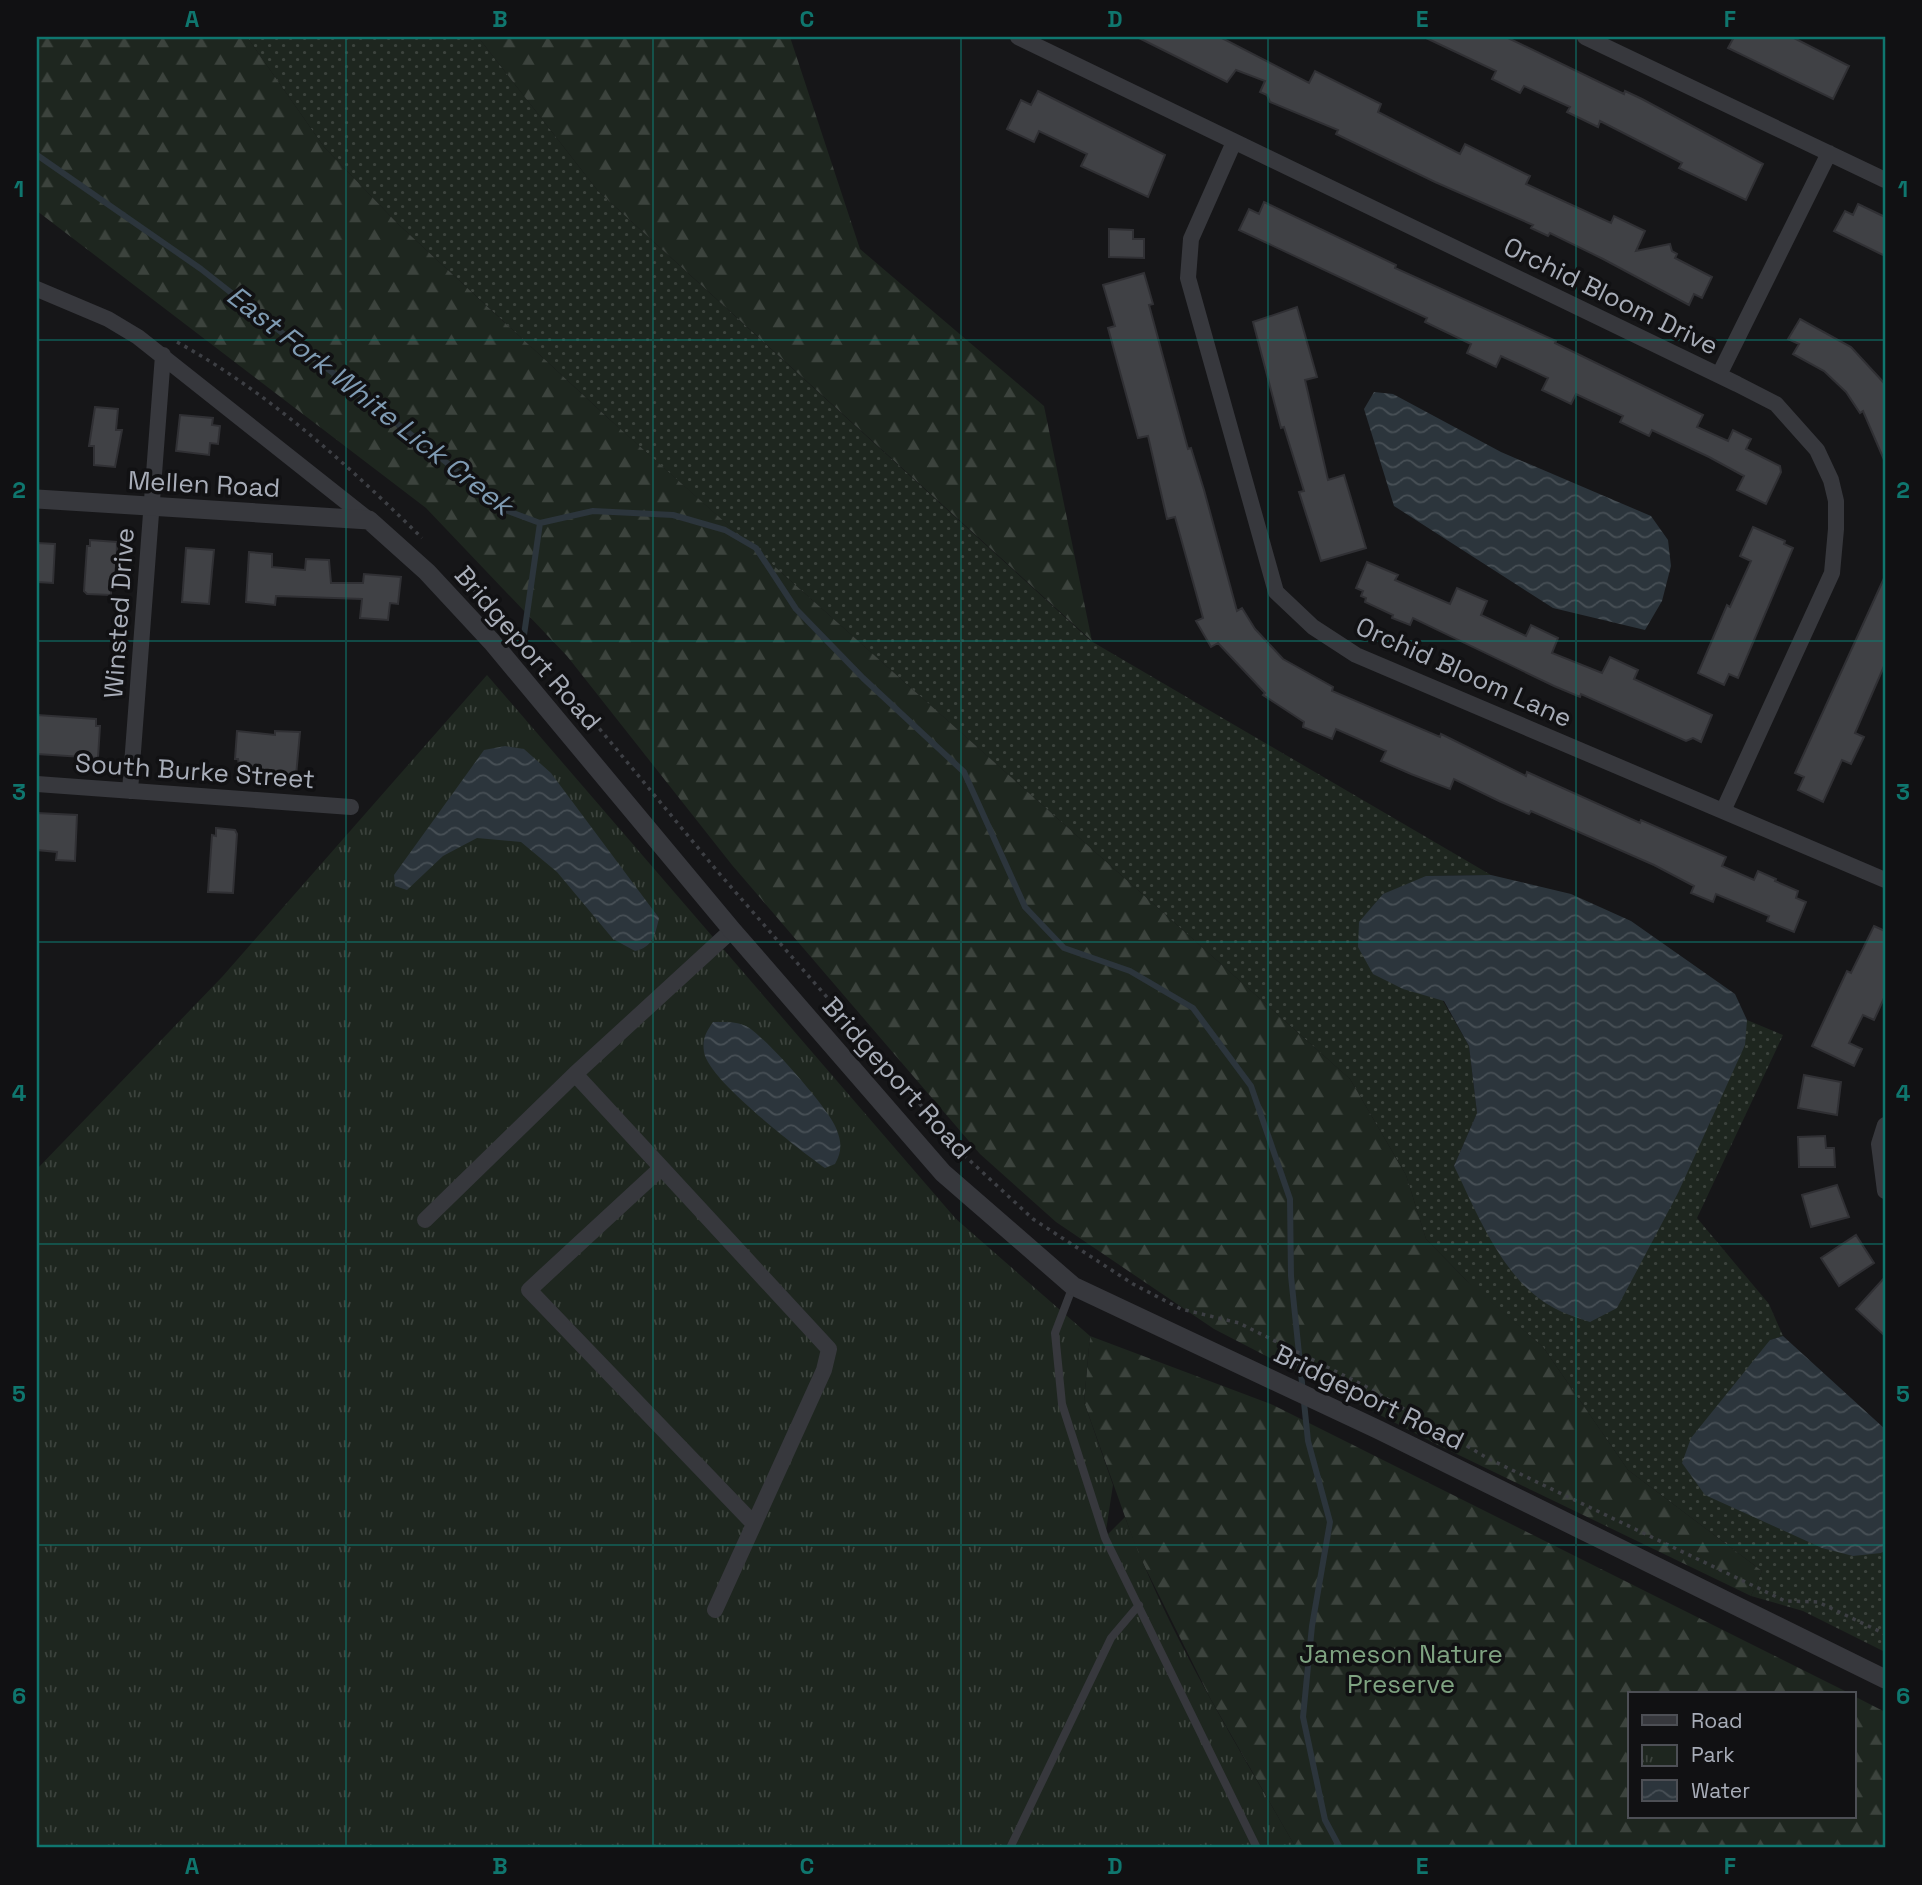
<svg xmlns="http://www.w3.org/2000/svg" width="1922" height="1885" viewBox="0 0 1922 1885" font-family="'Space Grotesk',sans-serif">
<defs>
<pattern id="grass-dots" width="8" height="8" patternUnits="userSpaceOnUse" patternTransform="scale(1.75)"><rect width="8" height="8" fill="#1e261f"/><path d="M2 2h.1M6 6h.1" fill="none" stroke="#3c433d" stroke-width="1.8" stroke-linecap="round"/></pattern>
<pattern id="forest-firs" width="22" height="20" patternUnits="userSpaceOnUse" patternTransform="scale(1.75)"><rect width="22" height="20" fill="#1e261f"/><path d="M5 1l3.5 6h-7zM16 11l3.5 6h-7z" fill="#3c433d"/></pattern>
<pattern id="park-tufts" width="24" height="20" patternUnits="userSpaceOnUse" patternTransform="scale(1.75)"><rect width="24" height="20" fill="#1e261f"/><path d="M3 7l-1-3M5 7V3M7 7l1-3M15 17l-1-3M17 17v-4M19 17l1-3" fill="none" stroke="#3c433d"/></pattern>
<pattern id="water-waves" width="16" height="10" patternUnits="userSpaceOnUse" patternTransform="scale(1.75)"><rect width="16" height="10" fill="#2c353c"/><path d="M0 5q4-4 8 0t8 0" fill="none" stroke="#485056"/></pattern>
</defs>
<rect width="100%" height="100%" fill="#161618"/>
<path fill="url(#grass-dots)" d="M247,37H478L598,191L1091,641L1491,875L1426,876L1443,1001L1469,1046L1477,1113L1454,1166L1617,1308L1747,1020L1783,1035L1697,1218L1769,1304L1783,1336L1770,1340L1881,1553L1885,1551V1652L1803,1611L1751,1596L1762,1571L1628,1470L1543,1347L1472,1286L1426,1239L1406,1175L1350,1079L619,428L397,223L324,147Z"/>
<path fill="url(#forest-firs)" d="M37,37H247L324,147L397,223L608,418L1350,1079L1406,1175L1426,1239L1466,1280L1543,1347L1628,1470L1762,1571L1751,1596L1436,1444L1214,1329L1056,1222L980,1154L732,865L567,656L426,508L37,211Z
M478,37H790L860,249L1044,406L1092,641L598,191Z
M1090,1336L1273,1405L1851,1694H1630V1817H1854V1696L1885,1712V1848H1296L1210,1698L1138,1553L1084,1402Z"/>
<path fill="url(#park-tufts)" d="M487,675L956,1219L1090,1336L1084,1402L1113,1485L1105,1537L1125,1517C1167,1633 1235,1741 1296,1848H37V1169L222,977Z"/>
<path fill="url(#water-waves)" d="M1374,392L1393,394L1501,452L1651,516L1668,540L1671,566L1662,601L1645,630L1553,608L1394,506L1364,409Z
M505,746L524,749L551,773L659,918C655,935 653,947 635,951L613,939L557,872L521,842L477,838L443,856L407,890L395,886L394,875L484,750Z
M1491,875L1571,894L1631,921L1735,994L1747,1020L1745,1045L1678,1193L1617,1308L1590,1322C1578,1318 1565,1314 1554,1308C1503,1281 1478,1215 1454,1166L1477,1113L1469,1046L1444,1001L1403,989L1373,974L1358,947L1359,922L1383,894L1426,876Z
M713,1022C724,1022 736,1021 746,1026C764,1035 829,1109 836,1128C842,1142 842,1152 835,1164L825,1168C800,1150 708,1080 704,1052C702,1039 706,1032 713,1022Z
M1783,1336L1885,1429V1551L1881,1553L1853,1556L1822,1548L1705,1495L1682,1463L1691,1438L1770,1340Z"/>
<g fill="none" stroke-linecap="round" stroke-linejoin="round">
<path stroke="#2c353c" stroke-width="6" d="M37,155L201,269L508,511L540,523L593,511L673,515L725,530L756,548L796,609L863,678L964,772L1025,907L1064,948L1130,971L1193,1008L1251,1086L1290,1199L1291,1276L1308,1441L1330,1522L1312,1626L1303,1717L1325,1820L1340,1848
M522,649L540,523"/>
</g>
<path fill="#404145" stroke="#303034" stroke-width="2" d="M1137,37H1220L1309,83L1315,71L1381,104L1378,112L1460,154L1465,144L1530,176L1526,184L1611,223L1614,216L1645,231L1636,251L1670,244L1672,251L1677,254L1675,258L1712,277L1702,298L1694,294L1689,305L1603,259L1550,233L1548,236L1531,228L1533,225L1435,182L1336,134L1338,130L1270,102L1267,95L1260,92L1265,81L1236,70L1227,82Z
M1424,37H1506L1624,94L1625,91L1642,99L1763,164L1746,200L1679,168L1682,163L1600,121L1598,127L1567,112L1570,107L1524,86L1520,93L1492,79L1496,71Z
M1734,37H1792L1849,66L1833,99L1728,48Z
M1038,91L1165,155L1148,197L1081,166L1087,154L1039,131L1034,142L1007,129L1021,100L1031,105Z
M1264,202L1396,265L1395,268L1556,341L1555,343L1703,415L1697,427L1728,441L1733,430L1751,439L1746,449L1780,466L1781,472L1766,504L1737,490L1744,476L1709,457L1652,430L1649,436L1620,422L1623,416L1576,394L1571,404L1542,390L1548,378L1501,356L1496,367L1467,353L1471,344L1425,322L1427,318L1239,230L1249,209L1259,214Z
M1858,204L1885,217V256L1834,231L1845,211L1853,215Z
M1109,229L1133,230V239H1144V258L1109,257Z
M1144,273L1153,304L1149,305L1188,449L1191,448L1204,490L1237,611L1242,608L1255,629L1283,659L1333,687L1332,691L1440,737L1441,734L1526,776L1527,772L1640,823L1641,820L1726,857L1722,866L1754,880L1758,871L1776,879L1775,881L1798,891L1796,898L1806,902L1794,932L1767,921L1769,916L1716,894L1713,902L1691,893L1694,886L1654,865L1531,811L1529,814L1499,801L1454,779L1450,789L1411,774L1381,761L1386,751L1336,729L1332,739L1303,727L1304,722L1263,695L1265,693L1218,643L1211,647L1196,621L1203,618L1175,517L1167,519L1148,436L1138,438L1108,328L1115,326L1103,285Z
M1297,307L1317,377L1305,380L1328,480L1344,475L1366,548L1321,561L1299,492L1304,491L1284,427L1281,428L1253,322Z
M1800,319L1851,347L1885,384V462L1863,411L1860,413L1846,392L1824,371L1793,354L1799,344L1788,339Z
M95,407L118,409L116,430H122L115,467L94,465V446H89Z
M180,415L213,418L212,425L220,426L218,444L210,443L209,455L176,451Z
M1753,527L1785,541L1784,544L1793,548L1738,678L1729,674L1724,685L1698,673L1727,605L1730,607L1751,561L1740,556Z
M90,540L117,542L116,589H111V595L87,594L84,591L87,546H90Z
M37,543L55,544L53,583L37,582Z
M186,548L214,550L209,604L182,602Z
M249,552L272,554V567L305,570L306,559L329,560L331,583H363L364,574L401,577L398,604L390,603L388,620L360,618L362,599L276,596L275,605L246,602Z
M1367,562L1398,575L1395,580L1450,604L1457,588L1487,601L1481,615L1526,636L1531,625L1558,638L1552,653L1602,673L1610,657L1638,670L1634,679L1712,715L1701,742L1693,738L1686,741L1581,694L1580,697L1554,686L1413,618L1410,625L1392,618L1393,615L1365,602L1366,598L1361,596L1363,591L1356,588Z
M1885,576V664L1855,733L1864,737L1851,764L1842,760L1823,802L1798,790L1804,777L1795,773Z
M37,715L96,719V726H100L98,758L37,754Z
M237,731L275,735V731L300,732L296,776L260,774V778L241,777L238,759H235Z
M37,813L77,815L75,861L56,860L57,852L37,850Z
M216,828L235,830L237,834L233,893L208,892L212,835L216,836Z
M1874,926L1885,931V996L1874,1020L1863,1015L1849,1043L1862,1049L1854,1066L1812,1046L1847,971L1851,973Z
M1804,1075L1841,1082L1837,1115L1798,1108Z
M1825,1136L1826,1148H1834L1835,1167H1799L1798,1137Z
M1837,1185L1849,1217L1811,1227L1802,1195Z
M1856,1235L1874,1263L1839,1286L1821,1258Z
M1885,1277V1336L1856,1309Z"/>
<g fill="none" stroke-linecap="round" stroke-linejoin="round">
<path stroke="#3d3f44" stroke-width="3.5" stroke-dasharray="3.5 5" stroke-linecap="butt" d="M177,342C268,392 348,465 422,538
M462,578L546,664L718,872L966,1157L1033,1219L1133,1284L1181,1309L1239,1323L1365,1386L1489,1459L1785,1601L1818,1602L1885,1634"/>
<path stroke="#37383d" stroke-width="8" d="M1073,1286L1055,1333L1062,1404L1105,1538L1257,1848
M1010,1848L1111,1638L1139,1605"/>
<path stroke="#37383d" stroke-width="16" d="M1018,37L1737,384L1776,404L1817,450L1831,480L1836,501V529L1832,573L1723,811
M1585,37L1885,180
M1234,142L1191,239L1188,278L1276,592L1313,627L1356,655L1885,880
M37,289L108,319L138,337L369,520
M1719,375L1829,153
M37,784L351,807
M130,791L163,355
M575,1074L829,1349L824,1370L715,1610
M1885,1125L1879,1144L1885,1191
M661,1168L529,1290L754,1524
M425,1220L575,1074L732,930"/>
<path stroke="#37383d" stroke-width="19" d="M37,499L369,520L427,572L492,642L732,930L943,1173L1073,1286L1379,1430L1885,1679"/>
</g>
<path fill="none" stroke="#0f766e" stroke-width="2" stroke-opacity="0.55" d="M346,37V1848M653,37V1848M961,37V1848M1268,37V1848M1576,37V1848M37,340H1885M37,641H1885M37,942H1885M37,1244H1885M37,1545H1885"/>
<g text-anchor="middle" stroke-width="7" stroke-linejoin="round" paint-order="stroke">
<g font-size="26" fill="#a8adb8" stroke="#111113">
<text transform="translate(1611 296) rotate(26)" y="9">Orchid Bloom Drive</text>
<text transform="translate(204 484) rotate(3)" y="9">Mellen Road</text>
<text transform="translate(119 613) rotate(-86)" y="9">Winsted Drive</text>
<text transform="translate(528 648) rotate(49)" y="9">Bridgeport Road</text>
<text transform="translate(1464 672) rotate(24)" y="9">Orchid Bloom Lane</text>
<text transform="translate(195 771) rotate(4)" y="9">South Burke Street</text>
<text transform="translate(897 1078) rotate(48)" y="9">Bridgeport Road</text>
<text transform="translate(1369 1397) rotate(26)" y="9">Bridgeport Road</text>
</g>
<g font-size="26" fill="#7fa381" stroke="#111113">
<text x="1401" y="1663">Jameson Nature<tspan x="1401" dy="30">Preserve</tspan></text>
</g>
<g font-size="28" font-style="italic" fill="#7f9bb3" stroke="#111113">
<text transform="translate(370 400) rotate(38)" y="10">East Fork White Lick Creek</text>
</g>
</g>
<rect width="1922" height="1885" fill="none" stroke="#111113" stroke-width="77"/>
<rect x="1628" y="1692" width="228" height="126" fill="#111113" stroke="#4d4f55" stroke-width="2"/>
<rect x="1642" y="1715" width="35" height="10" fill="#37383d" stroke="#4d4f55" stroke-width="2"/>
<text x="1691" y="1728" font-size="21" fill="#a8adb8">Road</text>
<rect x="1642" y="1745" width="35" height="21" fill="url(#park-tufts)" stroke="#4d4f55" stroke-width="2"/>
<text x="1691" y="1762" font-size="21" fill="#a8adb8">Park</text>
<rect x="1642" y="1780" width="35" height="21" fill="url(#water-waves)" stroke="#4d4f55" stroke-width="2"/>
<text x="1691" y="1798" font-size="21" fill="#a8adb8">Water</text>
<rect x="38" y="38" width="1846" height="1808" fill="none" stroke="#0f766e" stroke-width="2.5"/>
<g font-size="23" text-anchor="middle" font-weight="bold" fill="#0f766e">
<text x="192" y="27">A</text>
<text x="500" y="27">B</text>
<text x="807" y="27">C</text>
<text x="1115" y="27">D</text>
<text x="1422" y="27">E</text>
<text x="1730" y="27">F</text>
<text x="19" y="197">1</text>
<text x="1903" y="197">1</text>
<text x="19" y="498">2</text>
<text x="1903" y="498">2</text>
<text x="19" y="800">3</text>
<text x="1903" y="800">3</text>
<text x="19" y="1101">4</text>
<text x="1903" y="1101">4</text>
<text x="19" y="1402">5</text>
<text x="1903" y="1402">5</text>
<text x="19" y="1704">6</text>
<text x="1903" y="1704">6</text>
<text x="192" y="1874">A</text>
<text x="500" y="1874">B</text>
<text x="807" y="1874">C</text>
<text x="1115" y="1874">D</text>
<text x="1422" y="1874">E</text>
<text x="1730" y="1874">F</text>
</g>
</svg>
